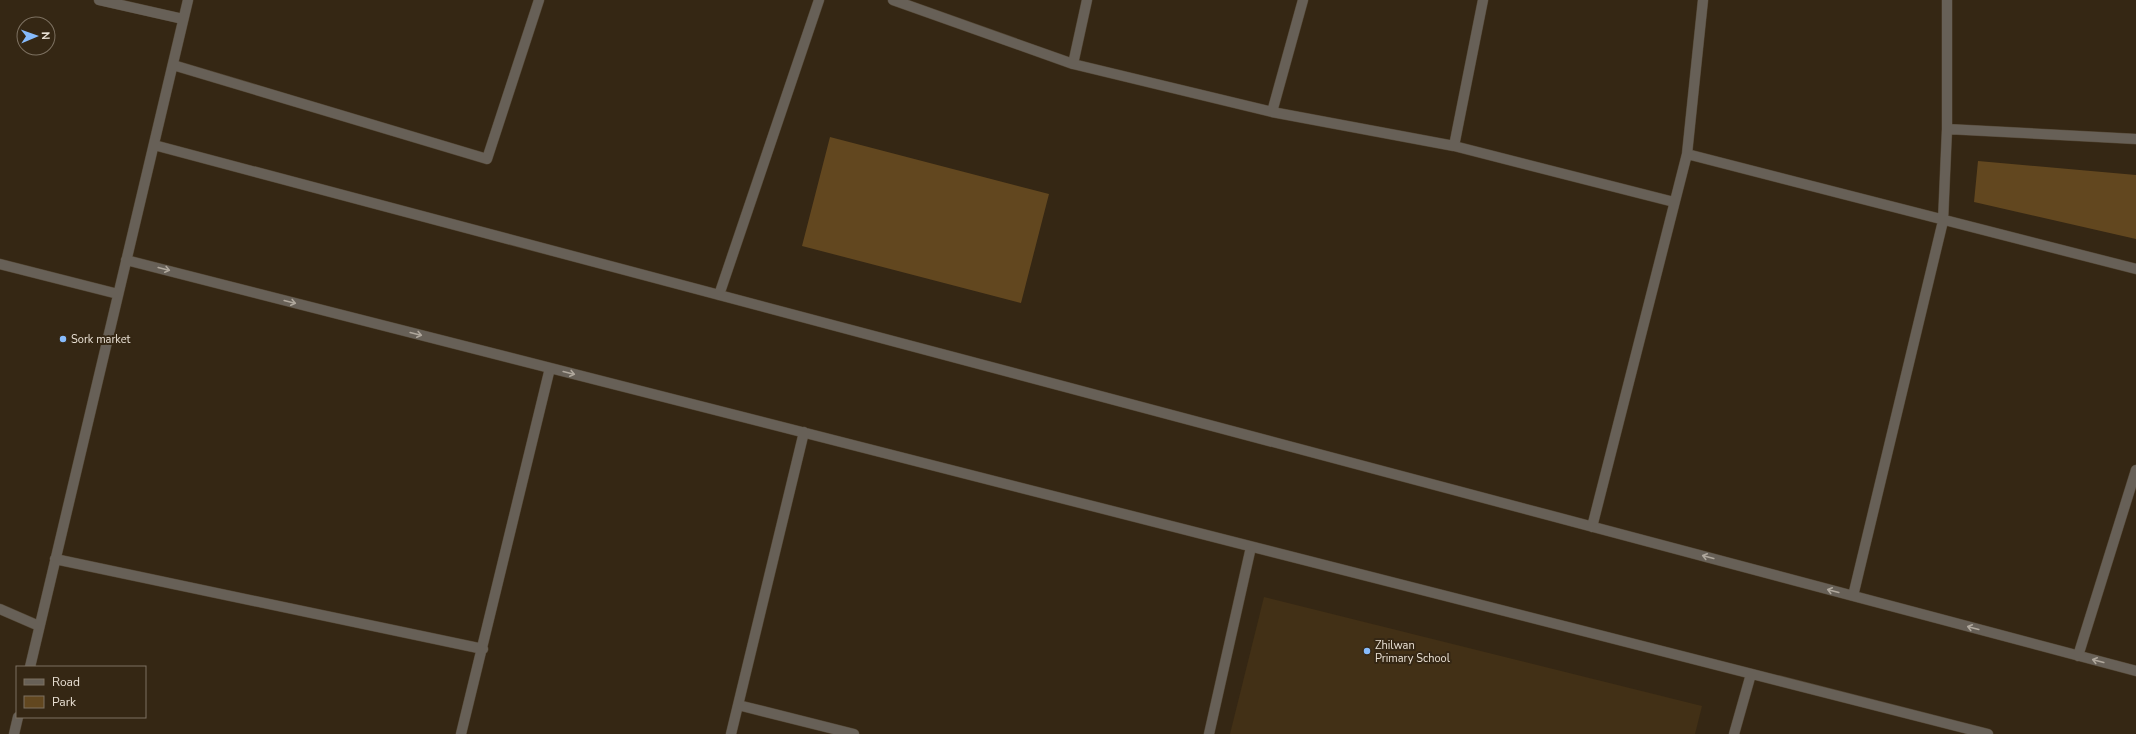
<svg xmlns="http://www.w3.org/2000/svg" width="2136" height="734" viewBox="0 0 2136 734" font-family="'Nunito Sans',sans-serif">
<rect width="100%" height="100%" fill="#352714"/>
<path fill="#423016" d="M1264,597L1702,706L1695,734H1230Z"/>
<path fill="#62471f" d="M830,137L1049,194L1021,303L802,246Z
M1978,161L2136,175V239L1974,202Z"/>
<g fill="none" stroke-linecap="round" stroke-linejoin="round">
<defs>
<path id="minor" d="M99,0L183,19
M893,0L1073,64L1272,112L1454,146L1674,202
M1073,64L1087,0
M173,65L487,159L539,0
M1272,112L1303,0
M1947,129L2136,139
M154,145L2136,671
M1454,146L1483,0
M1687,154L2136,269
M126,260L1988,734
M0,264L118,294
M719,295L819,0
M1592,527L1687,154L1703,0
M55,559L483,649
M1853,596L1943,221L1947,129V0
M0,609L39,626
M2078,656L2136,470
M30,667L188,0
M738,705L854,734
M14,734L18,717
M461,734L550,368
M731,734L804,432
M1209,734L1251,547
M1734,734L1751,674"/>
</defs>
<use href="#minor" stroke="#524533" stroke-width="11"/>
<use href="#minor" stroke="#676057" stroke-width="10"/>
</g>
<defs><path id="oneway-shaft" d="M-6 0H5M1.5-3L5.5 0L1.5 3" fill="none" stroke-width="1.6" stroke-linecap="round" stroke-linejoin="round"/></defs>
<g stroke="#afa79c">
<use href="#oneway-shaft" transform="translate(164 269) rotate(14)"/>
<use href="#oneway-shaft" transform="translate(290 302) rotate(14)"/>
<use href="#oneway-shaft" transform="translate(416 334) rotate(14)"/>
<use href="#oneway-shaft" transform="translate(569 373) rotate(14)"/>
<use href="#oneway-shaft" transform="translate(1708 557) rotate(-165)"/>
<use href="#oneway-shaft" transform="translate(1833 591) rotate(-165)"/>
<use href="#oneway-shaft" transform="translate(1973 628) rotate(-165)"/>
<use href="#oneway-shaft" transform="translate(2098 661) rotate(-165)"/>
</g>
<g fill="#87bbfc" stroke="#352714" stroke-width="1.5">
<circle cx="63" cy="339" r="4"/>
<circle cx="1367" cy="651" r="4"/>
</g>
<g text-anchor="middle" stroke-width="4" stroke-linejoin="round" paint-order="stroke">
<g font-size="11" fill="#eae1d5" stroke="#352714" text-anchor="start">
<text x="71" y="343">Sork market</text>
<text x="1375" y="649">Zhilwan<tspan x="1375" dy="13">Primary School</tspan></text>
</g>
</g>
<rect x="16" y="666" width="130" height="52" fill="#352714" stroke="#7d7161"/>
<rect x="24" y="679" width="20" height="6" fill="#676057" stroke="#7d7161"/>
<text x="52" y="686" font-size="12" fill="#eae1d5">Road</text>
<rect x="24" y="696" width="20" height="12" fill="#62471f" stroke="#7d7161"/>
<text x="52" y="706" font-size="12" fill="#eae1d5">Park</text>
<g transform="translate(36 36) rotate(88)"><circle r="19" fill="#352714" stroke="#7d7161"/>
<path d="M0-3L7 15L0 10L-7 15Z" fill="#87bbfc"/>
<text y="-6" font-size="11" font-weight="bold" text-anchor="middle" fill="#eae1d5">N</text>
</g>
</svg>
